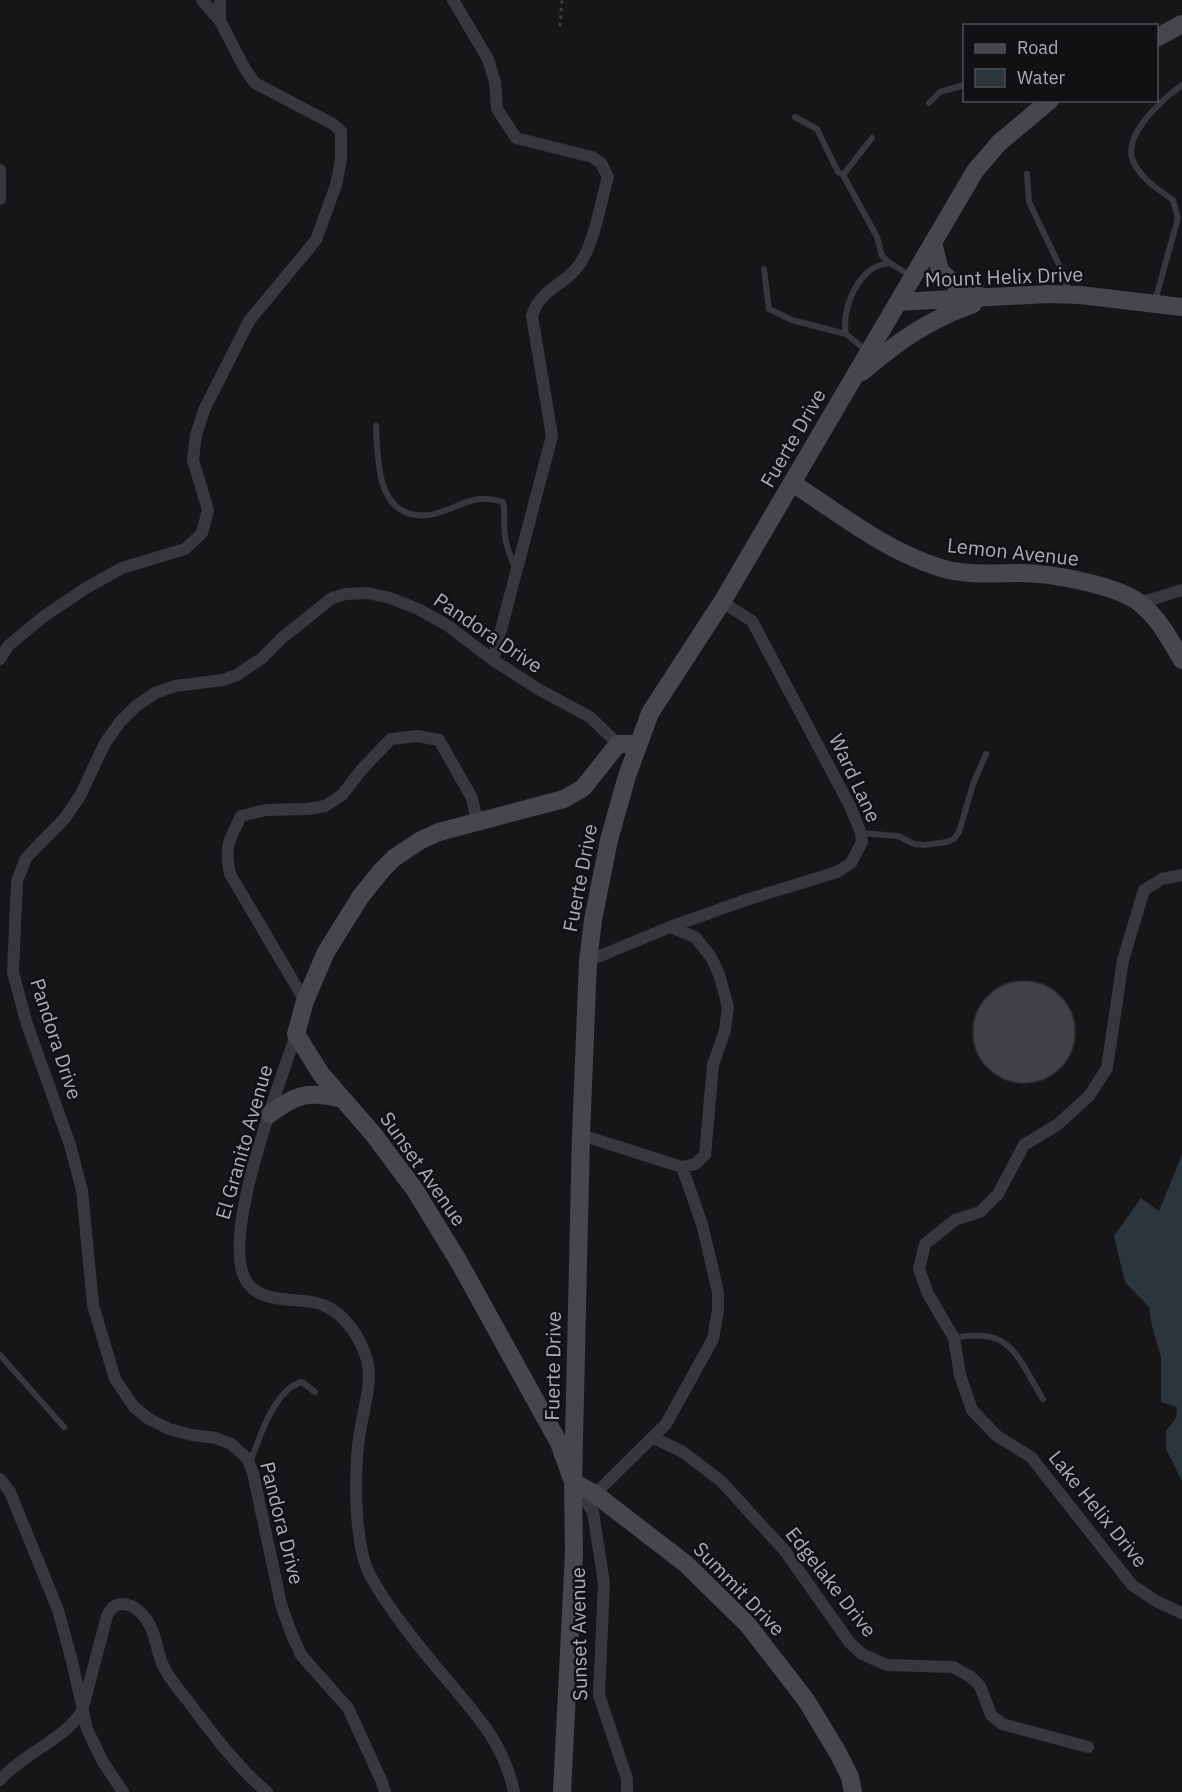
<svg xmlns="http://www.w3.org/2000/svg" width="1182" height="1792" viewBox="0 0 1182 1792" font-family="'IBM Plex Sans',sans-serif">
<rect width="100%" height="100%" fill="#161618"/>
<path fill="#2c353c" d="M1182,1155V1481L1166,1449V1431L1176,1418L1177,1407L1161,1402V1357L1152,1326L1149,1307L1125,1282L1114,1236L1141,1198L1159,1211Z"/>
<path fill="#404145" stroke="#303034" stroke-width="1.5" d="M973 1032a51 51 0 1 1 102 0a51 51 0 1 1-102 0Z"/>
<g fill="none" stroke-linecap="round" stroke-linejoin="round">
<path stroke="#3d3f44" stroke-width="3" stroke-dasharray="3 4.5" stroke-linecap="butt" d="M560,26L562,0"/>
<path stroke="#37383d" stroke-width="6" d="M929,103L940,92L964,85
M795,117L817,129L838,172L843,175
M872,138L843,175L877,237L882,256L890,263
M1027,174L1029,202L1061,269L1068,291
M764,269L769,309L792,320L846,334
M1152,301L1157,294L1178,218L1173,200C1158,189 1138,177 1132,158C1125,132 1164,98 1182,85
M868,352L846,334C842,313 853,282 872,269C877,265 884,264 890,263L911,276
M376,426C378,458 376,511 417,515C425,516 433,515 441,512C464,504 478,493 503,502C506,513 503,524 505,536C506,547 511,557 515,568
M861,833L898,836L914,844L925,845L947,842L954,839L959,832L973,784L986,754
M954,1338C1012,1326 1017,1357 1043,1399
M0,1355L64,1427
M250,1463C259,1439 274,1389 302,1382L315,1392"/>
<path stroke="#37383d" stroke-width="12" d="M453,0L488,59L495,82L497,109L516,138L592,157L601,163L608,177C600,204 594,248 576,269C560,287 539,291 532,316L552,436L493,660
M220,21V0
M0,170V199
M1140,603L1182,590
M0,659L8,646L43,617L86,588L122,568L185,549L202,533L208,510L193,460L196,435L204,410L249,321L316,240L336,185L341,160V131L333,124L255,83L245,69L220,21L202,0
M1182,875L1162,879L1144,890L1123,960L1107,1068L1089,1096L1057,1125L1024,1145L998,1194L980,1212L955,1220L925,1244L919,1269L928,1294L954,1338L960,1375L972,1410L997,1436L1031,1457L1132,1585L1156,1601L1182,1613
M670,927L695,937L711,957L719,974L728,1007L725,1030L713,1065L705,1155L695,1164L682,1167
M588,961L670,927L746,900L837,872L851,863L862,842L861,833L850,806L752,621L722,602
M305,1001L230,874C224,846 229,841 241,816L266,810L308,809L325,806L342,795L362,769L391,739L417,736L439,740L472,798L477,822
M296,1034C281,1081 214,1249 250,1286C258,1295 272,1298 283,1299C295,1301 312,1300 323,1305C345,1313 361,1339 367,1360C373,1382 363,1410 360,1432C354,1469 353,1547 372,1579C393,1615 421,1649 448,1681C478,1717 504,1744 514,1792
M581,1135L682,1167
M654,1438L683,1452L721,1481L785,1551L850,1643L862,1654L887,1665L953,1667L971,1677L980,1686L991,1715L1002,1724L1088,1747
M0,1479L10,1492L58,1610L72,1661L87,1729L103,1762L123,1792
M576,1485L593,1512L604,1583L599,1695L627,1779V1792
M595,1494L666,1424L713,1339L718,1310V1292L702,1224L682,1167
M0,1780C24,1753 65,1739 82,1711L107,1616C116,1595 136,1605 146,1619C156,1632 156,1649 162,1663C167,1676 179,1690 188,1701C212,1733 236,1766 267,1792
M385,1792L382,1782L348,1708L301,1655L290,1630L281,1604L253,1473L247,1458L231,1444L216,1438L192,1435L169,1429L149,1419L134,1407L115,1379L93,1305L82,1190L70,1145L26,1021L13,972L17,881L26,858L65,818L80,796L105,743L120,722L136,706L155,693L175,686L223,680L237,675L262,658L282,638L332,598L346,594L368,593L390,598L418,609L447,625L493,660L538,689L590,717L618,744"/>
<path stroke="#45474d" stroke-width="18" d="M1156,38L1182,24
M933,242L940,271L962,290L981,296
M898,302L1048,294L1080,295L1182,307
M862,372C899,341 926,321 973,304
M792,483C839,513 884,550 938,567C965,576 992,573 1020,573C1049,573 1120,585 1142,605C1160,620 1170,640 1182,660
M637,744H618L583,788L564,799L439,832L421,840L394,858L382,870L361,896L326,952L305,1001L296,1034L321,1074L374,1135L415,1190L459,1262L559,1443L573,1482L595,1494L686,1564L748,1625L806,1700L838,1753L850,1777L853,1792
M270,1114C297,1093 310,1091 343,1099
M562,1792L574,1552L573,1482L581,1135L588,961L593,920L609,840L627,776L650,713L722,602L975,171L999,143L1050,100"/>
</g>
<g text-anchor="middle" stroke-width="5" stroke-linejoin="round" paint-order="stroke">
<g font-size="20" fill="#a8adb8" stroke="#111113">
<text transform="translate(1004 277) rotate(-2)" y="7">Mount Helix Drive</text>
<text transform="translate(793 438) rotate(-60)" y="7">Fuerte Drive</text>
<text transform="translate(1013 552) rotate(6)" y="7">Lemon Avenue</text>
<text transform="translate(488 633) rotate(34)" y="7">Pandora Drive</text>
<text transform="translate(855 778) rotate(65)" y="7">Ward Lane</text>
<text transform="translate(580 878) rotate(-79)" y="7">Fuerte Drive</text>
<text transform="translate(56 1039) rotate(72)" y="7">Pandora Drive</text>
<text transform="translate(244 1142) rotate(-74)" y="7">El Granito Avenue</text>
<text transform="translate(423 1169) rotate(55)" y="7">Sunset Avenue</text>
<text transform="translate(553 1366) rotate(-89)" y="7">Fuerte Drive</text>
<text transform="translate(1098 1509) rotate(51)" y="7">Lake Helix Drive</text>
<text transform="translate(282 1523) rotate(76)" y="7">Pandora Drive</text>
<text transform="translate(831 1582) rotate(52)" y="7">Edgelake Drive</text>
<text transform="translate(739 1589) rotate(46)" y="7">Summit Drive</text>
<text transform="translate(579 1634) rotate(-91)" y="7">Sunset Avenue</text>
</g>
</g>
<rect x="963" y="24" width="195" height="78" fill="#111113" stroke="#4d4f55" stroke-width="1.5"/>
<rect x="975" y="44" width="30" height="9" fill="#45474d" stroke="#4d4f55" stroke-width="1.5"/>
<text x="1017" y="54" font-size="18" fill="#a8adb8">Road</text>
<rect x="975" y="69" width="30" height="18" fill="#2c353c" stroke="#4d4f55" stroke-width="1.5"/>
<text x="1017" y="84" font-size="18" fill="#a8adb8">Water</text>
</svg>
